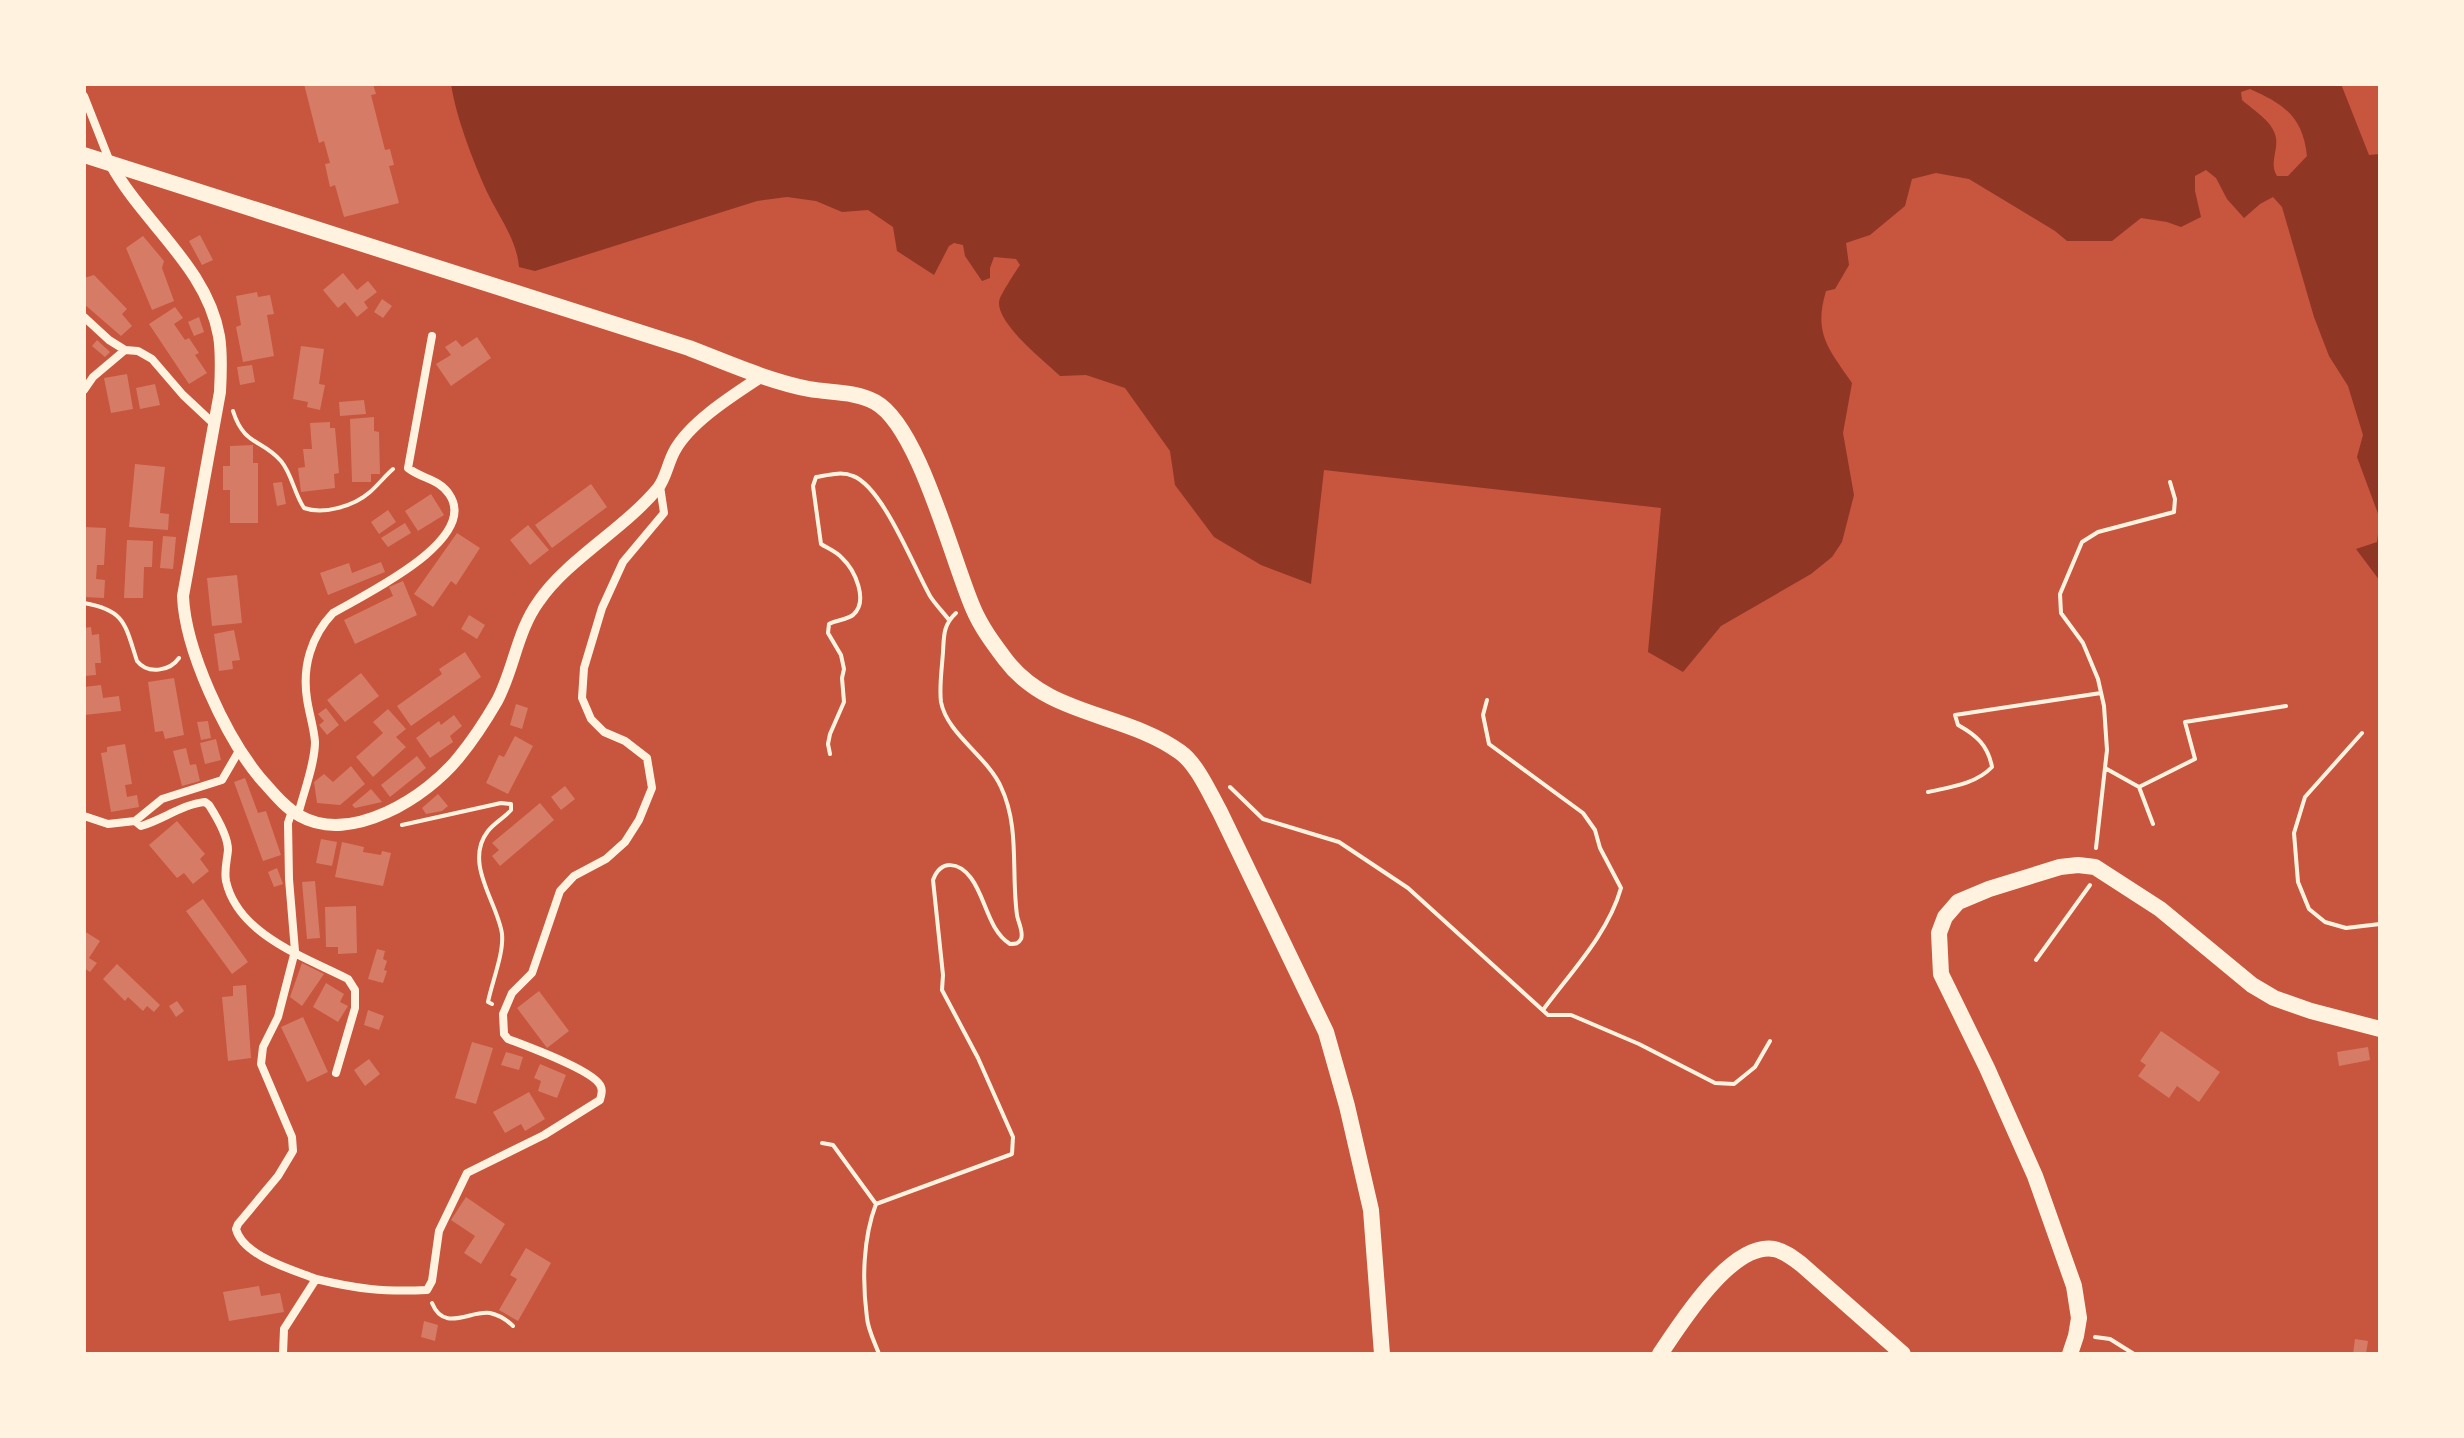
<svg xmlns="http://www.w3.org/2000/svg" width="2464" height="1438" viewBox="0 0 2464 1438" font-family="'IBM Plex Sans',sans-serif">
<rect width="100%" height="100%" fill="#c8553d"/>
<path fill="#8f3625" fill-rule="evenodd" d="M451,84H2341L2369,155L2380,154V581L2356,549L2377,542L2380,519L2357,457L2363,435L2348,386L2329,356L2314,317L2282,207L2273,197L2260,204L2244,218L2227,199L2216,178L2206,170L2195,176V191L2201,217L2181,227L2167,222L2141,218L2112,241H2067L2055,231L1969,179L1936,173L1912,179L1905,206L1870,235L1846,243L1849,265L1835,289L1826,291C1813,334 1829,349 1852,383L1843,433L1854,495L1842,542L1832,557L1811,574L1721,626L1683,672L1648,652L1661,508L1324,470L1311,584L1261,565L1214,537L1175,485L1170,451L1125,388L1086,375L1060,376C1045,361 991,320 1000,298C1003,291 1015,272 1020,265L1016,259L994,257L990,268V278L982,281L965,256L963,245L954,243L949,246L934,275L897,251L893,227L868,210L842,212L816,201L787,197L757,201L535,271L519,267C517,240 499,217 487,192C473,161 456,117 451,84ZM2250,89C2284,104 2303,117 2307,156L2288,176H2277C2269,163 2278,152 2276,138C2274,122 2253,110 2242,100L2241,92Z"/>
<path fill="#d67c66" d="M304,84H373L376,94L371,95L385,150L390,149L394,165L389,166L399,203L344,217L335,185L330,187L325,164L330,163L324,141L319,143Z
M200,235L213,260L202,265L189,241Z
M143,236L164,261L162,268L174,301L152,310L126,248Z
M343,273L357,290L368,281L377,292L364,302L368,308L357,317L345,302L338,308L323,290Z
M94,275L127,309L122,314L132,326L121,336L84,304V278Z
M257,292L258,297L270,295L274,314L267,315L274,356L243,362L236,327L241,325L236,296Z
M382,299L392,306L383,318L374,312Z
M175,307L183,318L174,324L185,340L189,338L199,353L195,355L207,373L189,384L149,324Z
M199,317L204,332L194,336L188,322Z
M477,337L491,358L451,386L436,364L451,355L445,347L456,340L462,347Z
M97,340L110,352L105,357L92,346Z
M301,346L324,349L319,384L325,385L320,410L307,407L308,402L293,399Z
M252,365L255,382L240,385L237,367Z
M127,374L133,409L111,413L104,378Z
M155,384L160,405L140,409L136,388Z
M364,400L366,414L340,416L339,402Z
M374,417V431L379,432L380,474H371V482H352L350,419Z
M330,422V428H335L339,473L334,474L335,488L301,492L298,468L305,467L303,449H312L310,423Z
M253,445V463H258V523H230V490H223V466H230V446Z
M135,464L165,467L160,513L169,514L168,530L129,527Z
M282,482L286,504L277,506L273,483Z
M591,484L607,507L552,548L535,525Z
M431,494L444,515L418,531L405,511Z
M388,510L396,522L379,534L371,522Z
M405,523L411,533L388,547L381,538Z
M528,525L549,550L530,565L510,540Z
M84,527L106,528L104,565H97L96,579L105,580L104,598L84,597Z
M457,533L480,548L456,585L451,581L433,607L414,594Z
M163,536L176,537L173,569L160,568Z
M127,540L153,541L152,567H144L143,598H124Z
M381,562L385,572L328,595L320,573L349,563L352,573Z
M237,575L242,623L212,626L207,578Z
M403,581L417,615L355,644L344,620L393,596L389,587Z
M469,615L485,625L477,639L461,629Z
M91,627L92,635L99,634L101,663H95L96,675L84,676V628Z
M234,630L240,660L232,661L233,669L219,671L214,634Z
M465,652L481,677L411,726L397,706L442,674L439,669Z
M361,673L379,696L345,722L327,700Z
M174,678L184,735L165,739L163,731L155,732L148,682Z
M101,685L103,698L119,696L121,711L84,715V687Z
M516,704L528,708L522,729L510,725Z
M326,708L339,725L327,735L319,725L324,721L318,714Z
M388,709L406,729L396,737L406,747L373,777L356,757L383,733L373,722Z
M454,715L462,726L450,736L453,742L430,758L416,738L439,721L441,725Z
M208,721L211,738L201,740L197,722Z
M515,736L533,746L508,794L486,783L499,755L504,757Z
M216,739L221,760L205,764L200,743Z
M125,744L132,784L125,785L127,797L137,795L139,807L111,812L101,753L107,752V747Z
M186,748L190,765L196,764L200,781L182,786L173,751Z
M417,756L426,768L390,797L381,785Z
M351,766L365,784L340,805L317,803L314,782L324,774L333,782Z
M245,778L258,813L266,811L281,855L263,861L234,782Z
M565,786L575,799L561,810L551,797Z
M371,789L382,802L355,808L352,805Z
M438,794L448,806L442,811L426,814L422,808Z
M540,803L554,820L500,866L492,856L499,850L492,843Z
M177,821L205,854L200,859L209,871L193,884L184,873L177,878L149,845Z
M321,839L337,842L332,866L316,863Z
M342,842L364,847L363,852L381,855L382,851L391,853L383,886L335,877Z
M277,868L283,884L274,887L268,872Z
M315,881L320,938L307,939L302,882Z
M203,899L248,962L232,974L186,911Z
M356,906L357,953L338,954V947H326L325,907Z
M84,931L100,941L89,958L97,963L90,972L84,968Z
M377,949L385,951L383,959L387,961L384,970L387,971L383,983L368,979Z
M302,963L324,974L302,1006L290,997Z
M117,964L160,1005L154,1012L147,1006L143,1011L128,997L125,1001L103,979Z
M326,983L344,994L340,1002L348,1006L338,1022L313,1007Z
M246,985L251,1058L228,1061L222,997L233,996V986Z
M539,991L569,1031L547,1048L517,1008Z
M177,1001L184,1011L176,1017L169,1006Z
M368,1010L384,1016L379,1030L364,1025Z
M303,1017L328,1072L307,1082L281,1027Z
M2161,1031L2220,1072L2199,1102L2177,1086L2169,1098L2138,1076L2146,1065L2140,1061Z
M472,1042L493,1048L476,1104L455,1098Z
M2368,1047L2370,1060L2339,1066L2337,1052Z
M506,1052L523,1057L519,1070L501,1065Z
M369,1059L380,1074L365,1086L354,1070Z
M540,1064L566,1075L557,1098L538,1091L541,1081L534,1078Z
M529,1092L545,1119L525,1131L521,1124L505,1133L493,1112Z
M466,1197L505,1224L481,1264L464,1253L475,1236L451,1220Z
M526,1248L551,1263L518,1321L499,1310L517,1279L510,1275Z
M259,1286L261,1296L280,1293L284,1312L229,1321L223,1292Z
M424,1321L438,1325L435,1341L421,1337Z
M2355,1339L2368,1341L2366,1354H2353Z"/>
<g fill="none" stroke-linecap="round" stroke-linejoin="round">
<path stroke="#fff3e0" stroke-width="4" d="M233,411C244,446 262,439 281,461C292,474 294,493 304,508C324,515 354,506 370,492C378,485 385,476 393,469
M84,603C125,610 125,624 137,661C148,675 170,671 179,658
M1487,700L1483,715L1489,744L1583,813L1595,830L1600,848L1621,888C1608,934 1571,972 1543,1010
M2362,733L2305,797L2294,833L2298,882L2309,909L2325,922L2346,928L2380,924
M830,754L828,744L830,734L844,702L842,678L844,669L841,655L828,633L829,624C836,620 846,620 853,615C869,601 855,570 842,558C837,552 827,548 821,544L813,486L816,477C828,475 842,471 853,476C883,487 914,568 930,596C935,604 943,612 949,620
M2105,768L2139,787L2195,759L2185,722L2286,706
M1230,787L1263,819L1339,842L1408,888L1548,1015H1571L1639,1044L1715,1083L1734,1084L1755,1067L1770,1041
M2139,787L2153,824
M1928,792C1950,787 1976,784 1992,767C1988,745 1976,735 1958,725L1955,715L2101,693
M402,825L501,803L511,804V810C504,818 494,823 488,831C463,863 498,903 502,934C504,953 492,982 488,1002L492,1004
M2096,848L2107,750L2104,706L2098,679L2083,643L2061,613L2060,594L2082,542L2098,532L2174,512L2175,499L2170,482
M2036,960L2090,885
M822,1143L833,1145L876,1204
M432,1303C444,1333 470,1310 490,1313C499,1315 507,1320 513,1326
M2095,1337L2110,1339L2134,1354
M879,1354C875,1343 868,1330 867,1318C862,1281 863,1238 876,1204L1012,1154L1013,1137L978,1058L942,990L943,975L933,880C941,859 959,862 971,878C986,898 988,930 1010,944C1016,944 1018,944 1021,939C1024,932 1018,922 1017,915C1011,872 1020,827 1001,787C988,757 947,734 941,702C939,687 942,668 943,652C944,636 943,625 956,613"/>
<path stroke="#fff3e0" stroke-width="8" d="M84,96L110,162
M84,317L109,340L125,350
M84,390L93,377L125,350L138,351L152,359L183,395L214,424
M292,811L288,823L289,879L295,951L278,1017L263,1047L261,1064L292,1137L293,1151L278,1176L238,1224L236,1229C243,1256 291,1269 316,1279
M298,815C303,794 315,764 315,742C314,728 309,713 307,699C302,667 311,636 333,613C363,595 481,540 449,494C439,479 422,479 408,468L432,336
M84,816L108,824L135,821L141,826C162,820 183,804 205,802L209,805C216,816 228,837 228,850C227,861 224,870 226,881C238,935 305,957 348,979L355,990V1008L336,1073
M135,821L162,799L222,780L240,749
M283,1354L284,1329L316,1279C357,1289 383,1292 427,1290L432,1281L439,1231L467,1173L544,1135L600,1100C601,1095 603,1092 601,1087C596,1071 526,1046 508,1039L504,1034L503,1014L512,993L532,973L560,891L574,876L606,859L625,842L639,820L652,788L647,758L625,741L604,732L591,719L582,698L584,668L602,608L623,562L664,513L660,486"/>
<path stroke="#fff3e0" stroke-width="12" d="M111,164C143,223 207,267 219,336C222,354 221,373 220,392L183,596C185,650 226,737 260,778C272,791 284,807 300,816C351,845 427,797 459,757C473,740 486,720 497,701C514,669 517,631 539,601C567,560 624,529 658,488C666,478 668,462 675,450C691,421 735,394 762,376"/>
<path stroke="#fff3e0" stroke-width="16" d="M84,155L689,348C728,363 768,381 809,389C830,393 855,391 875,402C919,426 952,560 973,608C981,627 993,643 1005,659C1048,717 1125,712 1180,752C1197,764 1210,794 1220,812L1326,1032L1347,1106L1371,1210L1382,1354
M1660,1354C1681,1323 1731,1242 1774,1249C1784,1251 1793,1258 1801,1264L1903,1354
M2070,1354L2076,1336L2079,1318L2074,1286L2035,1176L1987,1068L1941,974L1939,933L1945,917L1958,902L1989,889L2060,867L2078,865L2095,867L2160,909L2252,985L2274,998L2311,1011L2380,1029"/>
</g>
<rect width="2464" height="1438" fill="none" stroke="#fff3e0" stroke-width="172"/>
</svg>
